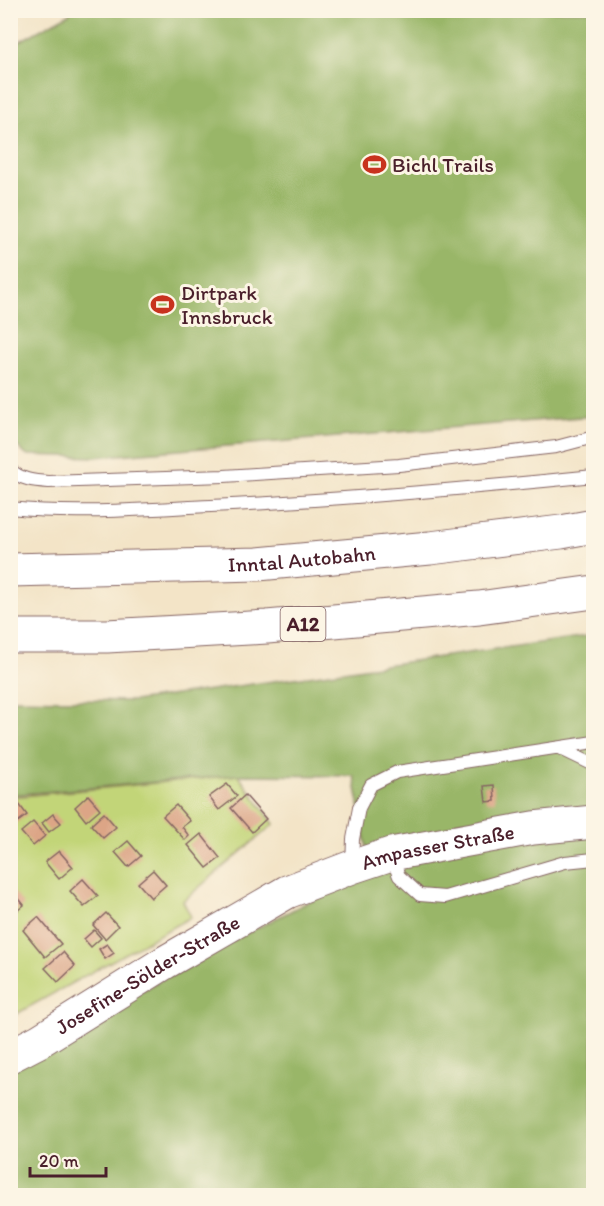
<svg xmlns="http://www.w3.org/2000/svg" width="604" height="1206" viewBox="0 0 604 1206" font-family="Itim,sans-serif">
<rect width="100%" height="100%" fill="#fcf5e5"/>
<filter id="ink" filterUnits="userSpaceOnUse"><feTurbulence type="fractalNoise" baseFrequency=".0167" numOctaves="2"/><feDisplacementMap in="SourceGraphic" scale="12" xChannelSelector="R" yChannelSelector="G"/><feConvolveMatrix kernelMatrix="1 2 1 2 8 2 1 2 1" color-interpolation-filters="sRGB"/></filter>
<filter id="wash" filterUnits="userSpaceOnUse"><feTurbulence type="fractalNoise" baseFrequency=".008" numOctaves="4" result="noise"/><feDisplacementMap in="SourceGraphic" scale="24" xChannelSelector="R" yChannelSelector="G"/><feGaussianBlur stdDeviation="1.35" result="paint"/><feColorMatrix in="noise" values="0 0 0 0 0 0 0 0 0 0 0 0 0 0 0 0 0 1.4 0 .05"/><feComposite in="paint" operator="in"/></filter>
<g filter="url(#wash)">
<rect width="100%" height="100%" fill="#f3e4c7"/>
<path fill="#c2d578" stroke="#867a52" stroke-width="1.5" d="M238,775L274,824L183,901L191,917L11,1017V797Z"/>
<path fill="#99b668" stroke="#726a4a" stroke-width="1.5" d="M71,10L593,11V416L94,457L26,455L10,439L11,46L69,14Z
M593,635V1195H11V1063L226,944L306,903L371,873L354,776L238,775L11,795V699L134,701Z"/>
<g id="blocks">
<path fill="#dca586" d="M227,784L237,796L219,810L209,797Z
M494,785L495,801L486,802L484,786Z
M88,795L100,809L86,821L75,807Z
M245,795L266,819L252,832L231,808Z
M16,800L27,815L12,826L10,824V804Z
M176,805L190,821L182,827L189,836L185,840L163,816Z
M104,813L116,827L103,838L91,825Z
M53,814L61,823L49,832L42,823Z
M33,822L45,836L33,846L21,832Z
M201,834L220,858L207,868L188,845Z
M128,841L141,856L128,867L115,852Z
M59,851L73,867L59,879L45,862Z
M153,870L166,885L151,898L138,883Z
M83,879L98,896L84,907L70,891Z
M12,890L24,905L11,916L10,891Z
M106,913L118,926L105,939L93,925Z
M38,917L61,944L45,957L23,930Z
M94,930L101,938L91,947L84,939Z
M107,944L114,953L105,959L99,949Z
M63,952L75,966L58,982L45,968Z"/>
</g>
</g>
<g filter="url(#ink)">
<use href="#blocks" fill-opacity="0" stroke="#856462" stroke-width="1.5"/>
<g fill="none" stroke-linecap="round" stroke-linejoin="round">
<defs>
<path id="lane" d="M10,469C20,480 35,481 49,482L224,476L399,465L556,447L594,437
M10,508C77,515 144,509 211,506C339,500 466,489 594,476
M559,748L594,765
M391,855L399,876L420,895L445,897L565,862L594,859
M352,866L353,839L359,808L371,785L397,772L594,742"/>
<g id="secondary">
<path id="s1" d="M10,1056L39,1041L164,963L287,892L352,867L391,854L533,828L594,822"/>
</g>
<g id="highway">
<path id="s2" d="M10,570L258,564L430,548L561,532L594,526"/>
<path d="M10,636H107L267,627L479,608L594,592"/>
</g>
</defs>
<use href="#lane" stroke="#856462" stroke-width="14"/>
<use href="#secondary" stroke="#856462" stroke-width="35"/>
<use href="#highway" stroke="#856462" stroke-width="35"/>
<use href="#lane" stroke="#fff" stroke-width="12"/>
<use href="#secondary" stroke="#fff" stroke-width="33"/>
<use href="#highway" stroke="#fff" stroke-width="33"/>
</g>
</g>
<defs>
<symbol id="stadium-bare" viewBox="-9 -9 18 18"><path d="M0-5a6.5 5 0 1 0 0 10a6.5 5 0 1 0 0-10ZM-3.5-1.8h7v3.6h-7Z" fill="#c8321e" stroke="#fcf5e5" stroke-width="2.5" paint-order="stroke"/></symbol>
</defs>
<g fill-rule="evenodd">
<use href="#stadium-bare" x="358" y="148" width="33" height="33"/>
<use href="#stadium-bare" x="146" y="288" width="33" height="33"/>
</g>
<g text-anchor="middle" stroke-width="6" stroke-linejoin="round" paint-order="stroke">
<rect fill="#fcf5e5" stroke="#7f5f63" stroke-width="1.5" x="280.5" y="607" width="45" height="34" rx="4.5"/>
<g font-size="20" font-weight="bold" fill="#4a1f2b">
<text x="303" y="631">A12</text>
</g>
<g font-size="21" fill="#4a1f2b" stroke="#fcf5e5" text-anchor="start">
<text x="392" y="172">Bichl Trails</text>
<text x="181" y="300">Dirtpark<tspan x="181" dy="24">Innsbruck</tspan></text>
</g>
<g font-size="21" fill="#4a1f2b" stroke="#fcf5e5">
<text dy="7" stroke="none"><textPath href="#s2" startOffset="292">Inntal Autobahn</textPath></text>
<text dy="7" stroke="none"><textPath href="#s1" startOffset="480">Ampasser Straße</textPath></text>
<text dy="7" stroke="none"><textPath href="#s1" startOffset="160">Josefine-Sölder-Straße</textPath></text>
</g>
</g>
<rect width="604" height="1206" fill="none" stroke="#fcf5e5" stroke-width="36"/>
<path d="M30 1167v9h76v-9" fill="none" stroke="#4a1f2b" stroke-width="3"/>
<text x="39" y="1167" font-size="18" fill="#4a1f2b" stroke="#fcf5e5" stroke-width="4.5" paint-order="stroke">20 m</text>
</svg>
